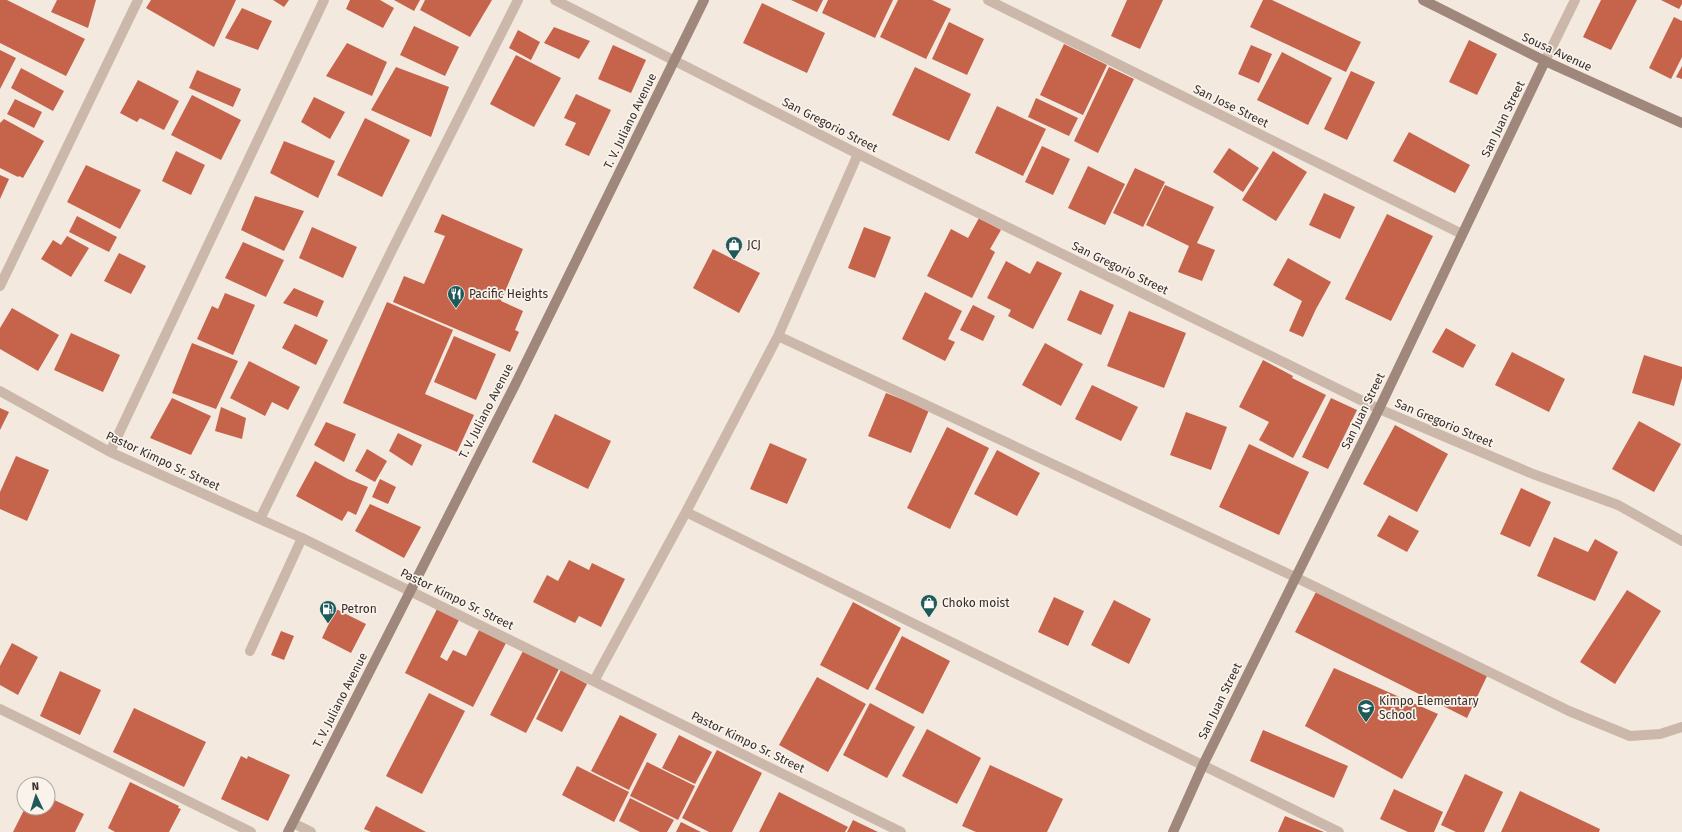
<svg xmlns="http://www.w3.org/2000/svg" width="1682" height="832" viewBox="0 0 1682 832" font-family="'Fira Sans',sans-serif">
<rect width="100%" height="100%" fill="#f3e9df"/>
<path fill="#c5634b" d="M0,0H7L85,39L66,76L0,43Z
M57,0H96L88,28L51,12Z
M151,0H236L214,47L146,8Z
M273,0H289L284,7Z
M350,0H380L394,8L383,28L346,9Z
M394,0H420L414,11Z
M425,0H492L470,37L420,10Z
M791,0H823L817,12Z
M828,0H893L875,38L822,13Z
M898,0H932L951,9L926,59L880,37Z
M1127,0H1163L1140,49L1111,36Z
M1263,0H1272L1361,42L1346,72L1250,27Z
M1601,0H1637L1611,50L1583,37Z
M1661,0H1682V4L1679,9Z
M762,3L825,33L807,73L743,43Z
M242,8L272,21L258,50L225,38Z
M1674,17L1682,21V57L1671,79L1649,68Z
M949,22L984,39L967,75L932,59Z
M414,26L459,47L445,76L400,55Z
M554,27L590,41L579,59L544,43Z
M518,30L540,42L531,60L509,48Z
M1469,40L1497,54L1477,95L1449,82Z
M347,43L387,62L372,96L326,76Z
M1064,44L1107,65L1083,115L1040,95Z
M613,45L646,60L631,93L598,79Z
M1251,45L1272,54L1259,83L1238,74Z
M0,50L16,58L0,89Z
M1282,52L1332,78L1308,125L1257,100Z
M516,55L561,78L534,127L490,104Z
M1682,66V79L1676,77Z
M396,67L449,87L431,137L371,110Z
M915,67L971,94L949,141L892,115Z
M1109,67L1134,79L1098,153L1074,141Z
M21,68L64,91L53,111L11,88Z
M197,70L241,89L233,107L189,88Z
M1351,71L1375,82L1347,140L1324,129Z
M138,80L179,101L164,130L140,118L137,122L120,113Z
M576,94L611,110L589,156L565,145L576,123L564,118Z
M192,95L241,120L221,160L171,135Z
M314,97L345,112L330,139L301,122Z
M1036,98L1078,118L1069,136L1028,117Z
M15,99L42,112L34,128L7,114Z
M997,106L1046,129L1023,176L975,153Z
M365,118L410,140L382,197L337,175Z
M4,119L44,141L23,178L19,176L18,177L0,168V123Z
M1409,132L1470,165L1455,193L1393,161Z
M284,141L335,161L318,198L270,173Z
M1042,146L1070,159L1053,195L1025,182Z
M1229,148L1259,168L1243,192L1213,172Z
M176,151L205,165L191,195L162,181Z
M1273,151L1307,172L1276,221L1242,200Z
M86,165L141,190L120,229L67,202Z
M1088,166L1125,184L1105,225L1068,208Z
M1135,168L1165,182L1143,227L1113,213Z
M0,175L9,179L0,199Z
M1165,185L1214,207L1197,243L1215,250L1202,281L1178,272L1189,246L1146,225Z
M1324,193L1355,207L1340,239L1309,225Z
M255,196L304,211L284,251L241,230Z
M442,214L523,249L501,301L523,311L515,330L519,332L510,352L393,302L404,276L424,284L445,236L434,232Z
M1387,214L1433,236L1391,321L1345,299Z
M77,216L117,237L109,252L69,232Z
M979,218L1001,230L990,249L995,252L972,298L927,276L951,229L968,238Z
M312,227L357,247L343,278L299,258Z
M864,227L891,237L875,278L848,268Z
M67,236L89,248L71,277L41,259L53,240L61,245Z
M243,242L284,260L266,297L225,278Z
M713,249L760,273L739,313L693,288Z
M119,253L146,266L131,294L104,281Z
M1288,258L1331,282L1316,309L1303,337L1289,331L1302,301L1273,285Z
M1006,261L1030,274L1037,261L1062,273L1033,329L1008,316L1011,310L987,298Z
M294,288L324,301L317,317L283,303Z
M1080,290L1114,305L1101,335L1067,320Z
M925,292L962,311L948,339L955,342L945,361L902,339Z
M225,293L255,305L233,355L197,339L212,306L218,309Z
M387,302L453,330L425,394L474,415L457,452L343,403Z
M973,305L995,316L983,341L960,330Z
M12,308L59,335L38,371L0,349V328Z
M1129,311L1186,333L1164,388L1107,366Z
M295,324L328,340L316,365L282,348Z
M1446,328L1476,345L1463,368L1432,352Z
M71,333L120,355L103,392L54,370Z
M454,336L496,354L476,400L434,382Z
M192,343L238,361L216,409L172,393Z
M1045,343L1083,364L1061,406L1022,385Z
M1512,352L1565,379L1549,412L1495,385Z
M1644,355L1682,367V378L1674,406L1632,393Z
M1263,360L1293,376L1292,378L1326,395L1293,458L1259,440L1269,422L1239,407Z
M249,361L300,387L288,410L272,402L265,416L230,398Z
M1092,385L1138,407L1121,441L1075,419Z
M886,393L929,410L911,453L868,436Z
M172,398L211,416L191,455L150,438Z
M1331,398L1357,410L1328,469L1302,457Z
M221,407L246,418L242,439L215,431Z
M0,408L9,412L0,430Z
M1186,412L1227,427L1211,470L1170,455Z
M555,414L611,441L588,489L532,462Z
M1639,421L1681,444L1654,492L1612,469Z
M326,422L356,434L344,462L314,445Z
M1395,425L1448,454L1417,512L1363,484Z
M947,427L989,448L950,529L907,508Z
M398,433L422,445L412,466L389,451Z
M770,443L807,459L787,504L750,489Z
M1249,444L1309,472L1279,535L1219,507Z
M367,449L387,461L375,482L355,471Z
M997,450L1040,473L1017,516L974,494Z
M16,456L49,470L27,521L0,509V492Z
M315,461L348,479L368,487L356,515L348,511L342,521L296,496Z
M380,479L396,487L388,504L372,497Z
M1521,488L1551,502L1530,547L1500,534Z
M370,504L421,527L404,558L355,531Z
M1389,515L1419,531L1407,552L1377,536Z
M1554,537L1588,552L1595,539L1618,552L1595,601L1537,576Z
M569,560L589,570L592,563L625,579L601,627L579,616L575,623L533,602L547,575L558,581Z
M1627,590L1661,611L1615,684L1580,662Z
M1316,592L1488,674L1467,718L1295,632Z
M1054,597L1084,611L1068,646L1038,632Z
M1114,600L1151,619L1129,664L1091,645Z
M853,602L901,628L868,690L820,665Z
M438,607L460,618L440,657L447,661L453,650L466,656L480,628L507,641L473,707L405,673Z
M336,609L366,624L351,653L322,638Z
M281,631L294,636L284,660L271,655Z
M902,636L950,661L923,714L875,689Z
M12,643L38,657L18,695L0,685V666Z
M524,649L560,667L526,733L490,715Z
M1334,668L1438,714L1402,779L1305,726Z
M561,670L587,684L562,732L536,719Z
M60,671L101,690L80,735L40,716Z
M817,677L866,704L828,772L779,745Z
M429,693L465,711L422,794L386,776Z
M870,703L915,727L887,778L843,755Z
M134,708L206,742L184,787L113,752Z
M620,715L657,734L629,790L591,771Z
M927,729L981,758L957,804L902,776Z
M1263,730L1348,766L1334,798L1250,761Z
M679,735L712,752L695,784L662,768Z
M717,750L762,773L732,832H709L682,818Z
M241,756L247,759L248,756L290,775L268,821L221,799Z
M647,762L695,786L678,820L630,796Z
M990,765L1063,799L1047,832H976L962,826Z
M577,766L629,792L614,822L562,795Z
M1465,774L1503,792L1484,832H1456L1441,825Z
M130,782L179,806L178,808L181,809L169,832H115L108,828Z
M1394,789L1443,812L1434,832H1408L1380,819Z
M1520,791L1600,829L1599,832H1501Z
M779,792L848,827L845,832H759Z
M48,797L84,814L75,832H13L25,808H48Z
M630,798L674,820L667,832H640L619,821Z
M376,806L426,832H371L364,829Z
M1285,816L1324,832H1278Z
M853,820L878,832H847Z
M681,822L701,832H676Z"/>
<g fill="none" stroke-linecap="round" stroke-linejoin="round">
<path stroke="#cbb8ab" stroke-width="10" d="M250,651L302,538
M293,823L311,832"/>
<path stroke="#cbb8ab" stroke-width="10" d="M555,0L858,154L1379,409L1533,474L1618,505L1682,541
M988,0L1462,234
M1545,61L1575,0
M0,286L138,0
M778,336L1295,577L1569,711L1630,736L1660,734L1682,727
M0,391L110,452L302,538L901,832
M110,452L324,0
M686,512L1339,832
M260,519L392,250L518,0
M594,681L686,512L778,336L858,154
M0,709L251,832"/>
<path stroke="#9f877c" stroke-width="10" d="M1423,0L1545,61L1682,123
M288,832L515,385L704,0
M1173,832L1203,765L1379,409L1545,61"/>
</g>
<defs>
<symbol id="shop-pin" viewBox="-11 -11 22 30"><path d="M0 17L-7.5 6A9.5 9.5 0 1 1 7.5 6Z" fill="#1f5a5b" stroke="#faf3ec"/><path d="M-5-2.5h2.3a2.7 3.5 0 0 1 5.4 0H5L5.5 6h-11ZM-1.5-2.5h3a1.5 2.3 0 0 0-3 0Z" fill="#fff"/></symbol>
<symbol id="restaurant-pin" viewBox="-11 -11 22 30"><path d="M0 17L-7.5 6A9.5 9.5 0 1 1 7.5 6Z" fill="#1f5a5b" stroke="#faf3ec"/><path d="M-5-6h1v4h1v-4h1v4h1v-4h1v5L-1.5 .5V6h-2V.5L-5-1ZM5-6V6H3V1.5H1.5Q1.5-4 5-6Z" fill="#fff"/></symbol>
<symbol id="fuel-pin" viewBox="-11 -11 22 30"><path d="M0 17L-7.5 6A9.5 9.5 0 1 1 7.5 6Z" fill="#1f5a5b" stroke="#faf3ec"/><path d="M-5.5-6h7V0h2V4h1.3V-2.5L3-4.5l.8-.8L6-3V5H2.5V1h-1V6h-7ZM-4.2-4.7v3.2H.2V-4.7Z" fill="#fff"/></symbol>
<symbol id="school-pin" viewBox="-11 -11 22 30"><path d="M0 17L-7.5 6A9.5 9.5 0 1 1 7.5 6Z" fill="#1f5a5b" stroke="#faf3ec"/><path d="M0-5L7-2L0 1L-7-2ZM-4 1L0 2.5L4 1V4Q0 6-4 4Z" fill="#fff"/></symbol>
</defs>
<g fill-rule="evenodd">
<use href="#shop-pin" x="724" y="235" width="20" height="27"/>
<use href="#restaurant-pin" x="446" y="284" width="20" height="27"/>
<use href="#shop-pin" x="919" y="593" width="20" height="27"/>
<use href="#fuel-pin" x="318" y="599" width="20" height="27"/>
<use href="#school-pin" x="1356" y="698" width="20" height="27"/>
</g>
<g text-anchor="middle" stroke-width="3.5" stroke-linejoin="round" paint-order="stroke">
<g font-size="12" fill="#392e2a" stroke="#faf3ec">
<text transform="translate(1557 52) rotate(25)" y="4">Sousa Avenue</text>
<text transform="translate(1231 106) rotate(26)" y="4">San Jose Street</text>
<text transform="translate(1503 119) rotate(-64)" y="4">San Juan Street</text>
<text transform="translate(630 121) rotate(-64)" y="4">T. V. Juliano Avenue</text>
<text transform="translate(830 125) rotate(27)" y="4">San Gregorio Street</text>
<text transform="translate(1120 268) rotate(26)" y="4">San Gregorio Street</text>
<text transform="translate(486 411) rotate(-63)" y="4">T. V. Juliano Avenue</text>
<text transform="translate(1363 411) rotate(-64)" y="4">San Juan Street</text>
<text transform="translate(1444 423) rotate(23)" y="4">San Gregorio Street</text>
<text transform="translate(163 461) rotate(25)" y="4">Pastor Kimpo Sr. Street</text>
<text transform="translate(457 599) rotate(26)" y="4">Pastor Kimpo Sr. Street</text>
<text transform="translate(340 700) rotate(-63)" y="4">T. V. Juliano Avenue</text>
<text transform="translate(1220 701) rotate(-64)" y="4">San Juan Street</text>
<text transform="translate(748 742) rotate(26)" y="4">Pastor Kimpo Sr. Street</text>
</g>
<g font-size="12" fill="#392e2a" stroke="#faf3ec" text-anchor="start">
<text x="747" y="249">JCJ</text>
<text x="469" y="298">Pacific Heights</text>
<text x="942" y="607">Choko moist</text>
<text x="341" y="613">Petron</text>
<text x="1379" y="705">Kimpo Elementary<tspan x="1379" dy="14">School</tspan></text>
</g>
</g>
<g transform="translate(36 796) rotate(356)"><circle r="19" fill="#faf3ec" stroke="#ada49e"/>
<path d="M0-3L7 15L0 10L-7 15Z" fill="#1f5a5b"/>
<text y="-6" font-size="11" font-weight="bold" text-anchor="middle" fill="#392e2a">N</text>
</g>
</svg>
